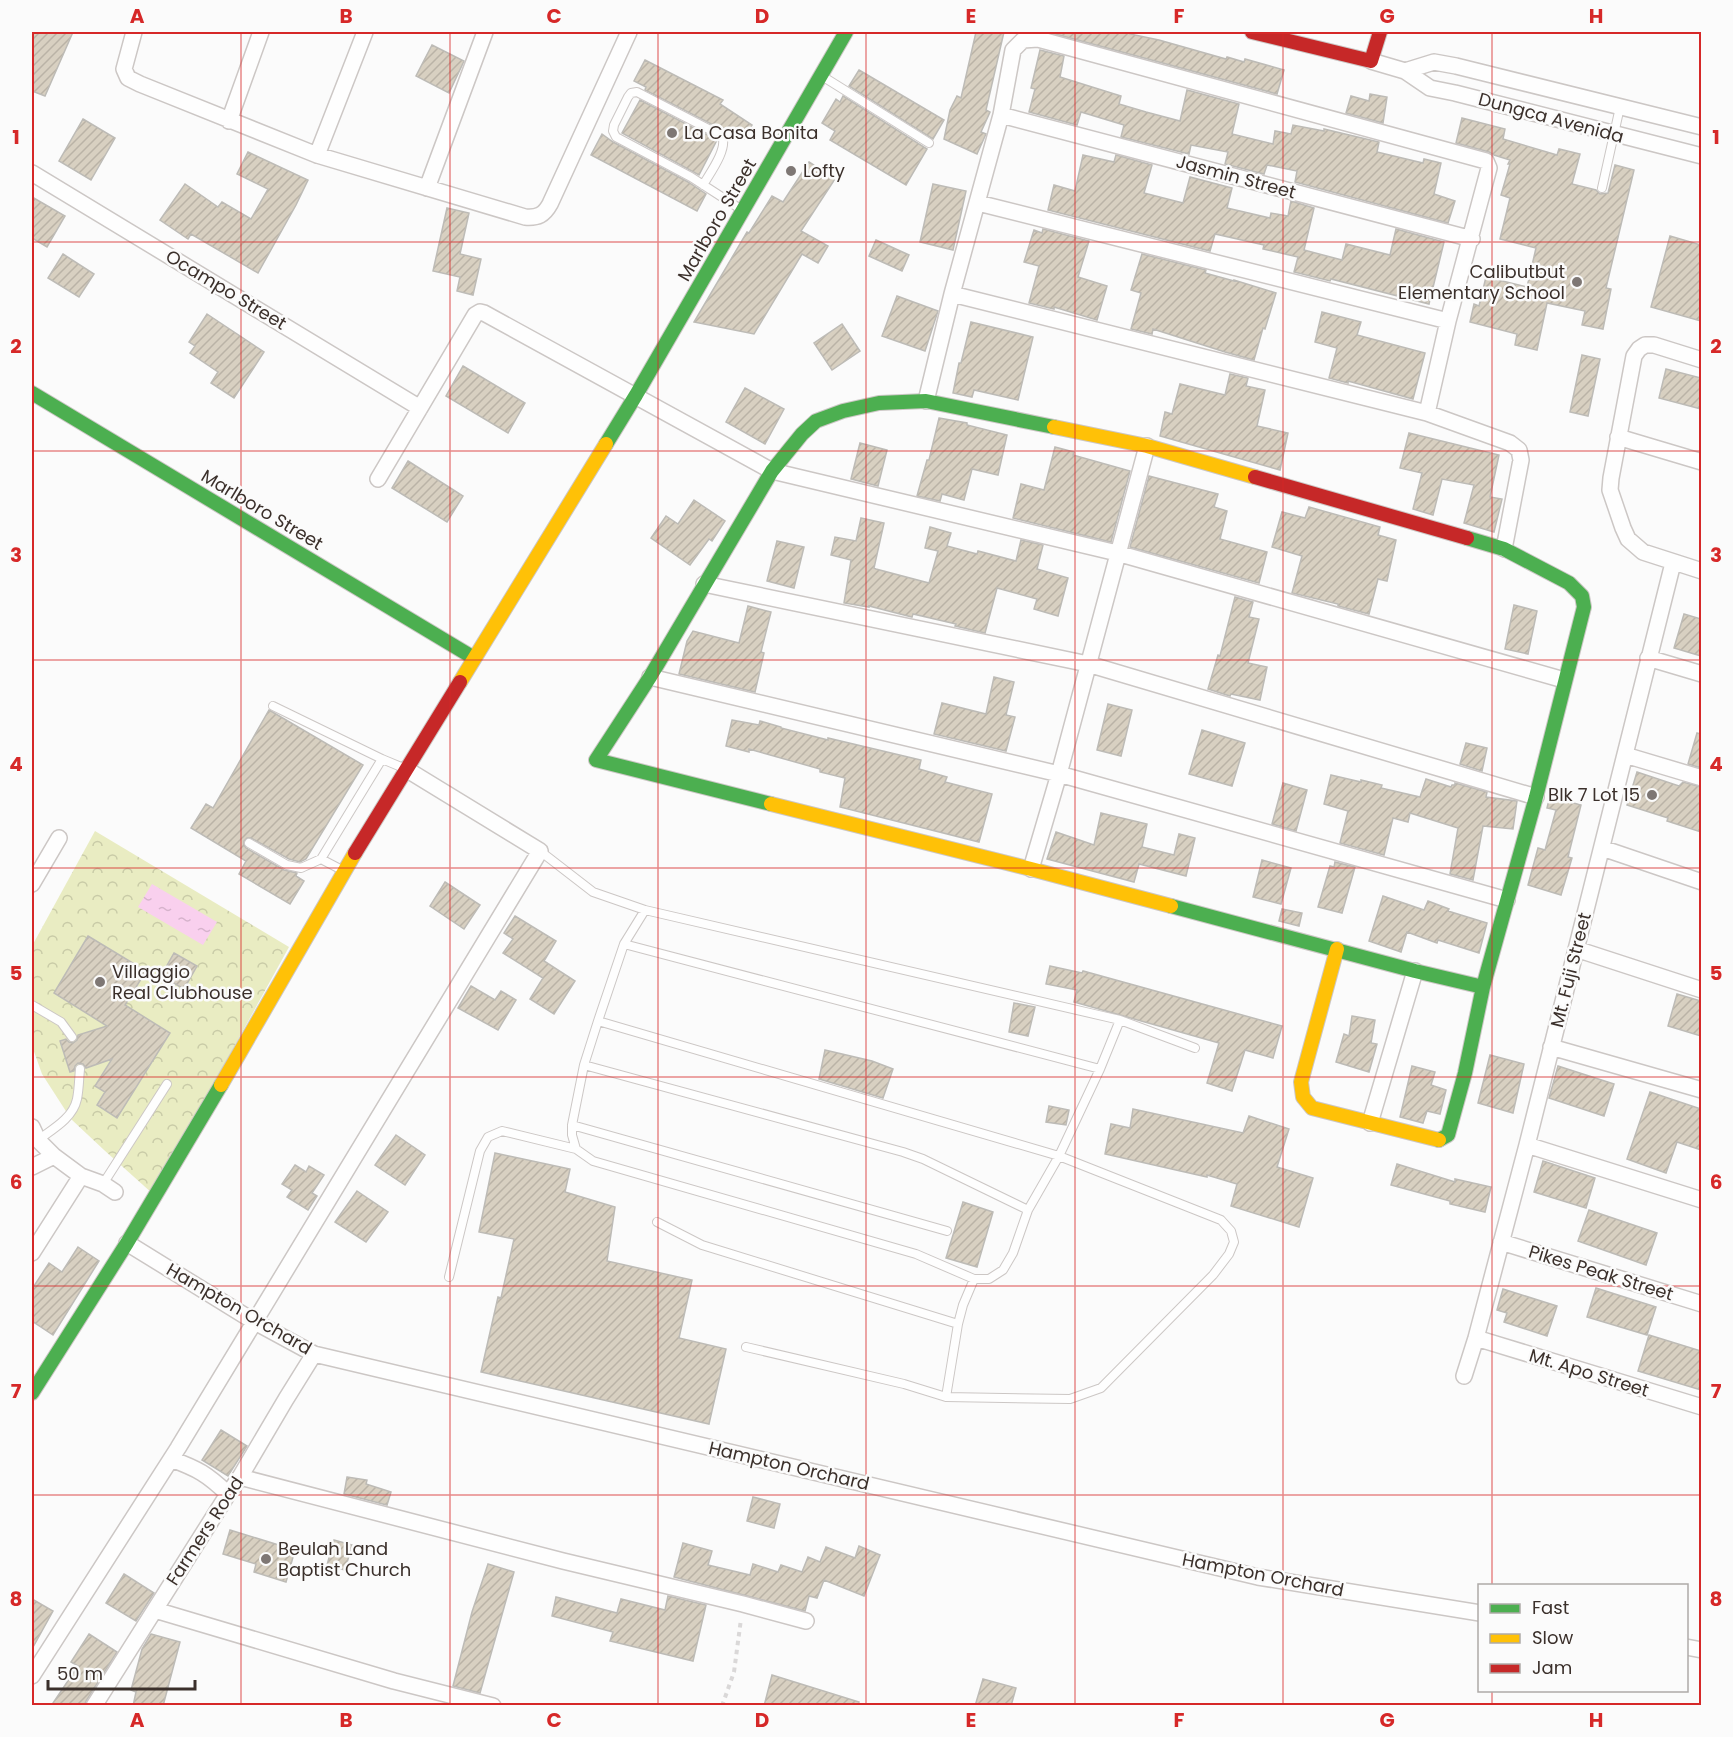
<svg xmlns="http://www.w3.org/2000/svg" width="1733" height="1737" viewBox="0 0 1733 1737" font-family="Poppins,sans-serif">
<defs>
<pattern id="park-crowns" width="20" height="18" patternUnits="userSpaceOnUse" patternTransform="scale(1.5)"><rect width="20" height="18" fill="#e9ecc2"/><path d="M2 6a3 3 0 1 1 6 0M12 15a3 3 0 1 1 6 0" fill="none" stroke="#c9cba7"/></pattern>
<pattern id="water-ripples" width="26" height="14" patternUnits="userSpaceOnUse" patternTransform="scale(1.5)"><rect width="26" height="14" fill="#f9d0ee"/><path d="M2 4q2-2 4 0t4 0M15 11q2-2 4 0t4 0" fill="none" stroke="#d6b3cc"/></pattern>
<pattern id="building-hatch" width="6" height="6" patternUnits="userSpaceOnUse" patternTransform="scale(1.5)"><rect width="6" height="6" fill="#d8d0c1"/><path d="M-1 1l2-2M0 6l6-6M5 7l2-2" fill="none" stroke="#bab3a6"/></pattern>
</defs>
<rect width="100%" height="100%" fill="#fbfbfb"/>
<path fill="url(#park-crowns)" d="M95,831L289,947L153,1194L104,1150L71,1119L42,1074L32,1046V946Z"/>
<path fill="url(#water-ripples)" d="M152,884L217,922L203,945L138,907Z"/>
<path fill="url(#building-hatch)" stroke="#bdbbb6" stroke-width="1.5" d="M32,32H73L45,96L32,91Z
M976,32H1004L986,110L990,112L981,132L986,134L977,154L944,139L950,110L957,96L961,98Z
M1048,32H1130V34L1159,40L1226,59L1227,57L1244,62L1245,59L1284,70L1277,94Z
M432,45L464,61L449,93L416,76Z
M1040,50L1064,56L1060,77L1121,96L1119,104L1146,112L1180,121L1187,90L1239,104L1232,134L1273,144L1275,131L1291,134L1293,125L1324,131V129L1379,142L1377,152L1423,163L1424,159L1441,163L1434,194L1455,201L1448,223L1295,182L1297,171L1267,165L1264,174L1225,164L1228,152L1191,145L1189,154L1121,137L1124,125L1081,112L1077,125L1029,112L1035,89L1031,88Z
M645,60L723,100L720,104L752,125L745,139L724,128L723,130L645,90L646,87L634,81Z
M859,70L944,120L933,139L849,86Z
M1370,94L1387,97L1383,123L1346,113L1351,96L1369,101Z
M843,96L927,149L906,185L830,140L835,131L822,123L836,99L840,102Z
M640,100L717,140L699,175L622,133Z
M1462,118L1505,129L1503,139L1557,155L1559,149L1580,154L1572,184L1596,190L1600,194L1608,193L1615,165L1634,170L1606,288L1611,289L1603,329L1582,325L1585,311L1547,303L1537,350L1515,345L1517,334L1470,322L1474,304L1479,306L1486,277L1527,287L1536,248L1500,239L1510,198L1501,195L1510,164H1508L1510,160L1494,155L1489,152L1456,143Z
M83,119L115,138L91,180L59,161Z
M602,134L613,142L688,182L706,194L697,211L591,155Z
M248,152L308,180L296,205L258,273L191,234L188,239L160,220L185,184L218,207L222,202L251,219L268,189L237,174Z
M1083,155L1114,162L1116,155L1152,165L1144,193L1183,203L1190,177L1232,188L1227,208L1270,218L1271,213L1288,216L1291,201L1314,208L1304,250L1342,260L1346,244L1390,255L1396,229L1444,242L1429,304L1331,279L1330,281L1294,272L1298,257L1263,249L1264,245L1215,234L1210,251L1048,210L1054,185L1075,191Z
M809,162L835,179L801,231L828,246L818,263L802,254L754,334L694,322L747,232L749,233L772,196L783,202Z
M933,184L966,191L953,250L920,242Z
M32,197L65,216L47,247L32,238Z
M447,208L469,213L460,254L481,259L473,295L457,291L460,277L433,271Z
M1043,229L1089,241L1078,277L1107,286L1097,320L1054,307V309L1029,303L1039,266L1024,262L1034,230L1042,233Z
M1670,236L1701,245V321L1651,307Z
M876,240L909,255L902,271L869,256Z
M63,254L94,274L79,297L48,278Z
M1142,254L1206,270L1205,273L1234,281V280L1276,293L1265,329L1263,328L1254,360L1225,352L1153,329L1152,334L1131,329L1141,293L1131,290Z
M897,296L938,311L925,351L882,336Z
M1322,312L1361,322L1357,335L1425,353L1413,399L1348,381V383L1329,378L1337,348L1315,342Z
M207,314L264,352L234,398L211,383L218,372L190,353L195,346L189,342Z
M971,322L1033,337L1018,400L974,390L972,397L953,393L959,363H961Z
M842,324L860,351L832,370L814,343Z
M1582,355L1600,359L1588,416L1570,412Z
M463,366L525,403L508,433L446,396Z
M1666,369L1701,378V409L1659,398Z
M1230,374L1248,378L1246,386L1265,390L1257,426L1288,433L1280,470L1160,436L1165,412L1172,414L1180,384L1225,395Z
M745,388L784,409L765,444L726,422Z
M939,418L967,423V425L1007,435L998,475L972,469L964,500L942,494L940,501L917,496L927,460H929Z
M1409,433L1499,455L1490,497L1502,499L1494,532L1464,523L1474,485L1442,479L1433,515L1413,509L1422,473L1400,468Z
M860,443L887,450L878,486L851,479Z
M1055,447L1074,452L1073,455L1130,471L1111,542L1013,518L1021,484L1044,490Z
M408,461L463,496L447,522L392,488Z
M1149,476L1218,494L1214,507L1227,511L1220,539L1267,552L1259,583L1130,547Z
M694,500L725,521L712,541L709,539L690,565L651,538L666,516L678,524Z
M1309,507L1380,527L1378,535L1396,540L1387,581L1378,579L1369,614L1338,606V604L1292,593L1302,556L1272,547L1282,512L1305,518Z
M861,518L884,523L874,568L876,569L929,583L938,551L925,548L930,527L951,533L947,546L977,554L978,551L1016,561L1021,540L1043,545L1037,569L1068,578L1058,616L1034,609L1037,599L997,588L985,633L955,626L956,624L913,614L912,617L869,606V607L844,603L851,560L831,555L835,537L856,541Z
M777,541L804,547L794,588L767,581Z
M1235,597L1253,602L1249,617L1259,619L1248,663L1267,667L1260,700L1231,694L1230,696L1208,689L1218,655L1220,656Z
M1514,605L1537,611L1528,654L1505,649Z
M748,606L771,612L761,652L764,653L755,692L679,674L687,641L693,631L739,643Z
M1684,614L1701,619V656L1674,648Z
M994,677L1014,682L1006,715L1015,717L1006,751L934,734L942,703L986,714Z
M1108,704L1132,710L1121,756L1097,750Z
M269,710L363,765L306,859L300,862L289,859L251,838H247L244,841V845L246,848L284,870L297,873L296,876L304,881L290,904L239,874L246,861L191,828L206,804L213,808Z
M732,720L759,725L760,721L781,727V728L828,740V738L921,760L919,769L947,777L945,782L992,794L979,842L840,807L845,778L820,772V769L749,749V752L726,746Z
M1202,730L1245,743L1232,786L1189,774Z
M1697,733L1701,734V768L1688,764Z
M1466,743L1487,748L1482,771L1460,764Z
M1637,772L1679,786L1683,782L1701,787V832L1667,821L1668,818L1627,805Z
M1331,775L1361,782V780L1382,785L1381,788L1420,797L1426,779L1451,787L1452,785H1455V783L1487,792L1486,797L1517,801L1513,829L1483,826L1473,880L1450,874L1458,828L1410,813L1408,822L1393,818L1384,855L1340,843L1348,811L1324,804Z
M1283,783L1307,790L1296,831L1272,824Z
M1552,788L1568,792L1566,801L1581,805L1568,857L1572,858L1561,895L1528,885L1538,848L1545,850L1556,810L1547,808Z
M1101,813L1147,824L1142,847L1174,855L1179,834L1195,838L1186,876L1139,864L1134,882L1047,859L1056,832L1094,845Z
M1262,860L1291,868L1281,904L1253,897Z
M1335,862L1355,867L1342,913L1318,907L1330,866L1334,867Z
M445,882L480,905L464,929L430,906Z
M1383,896L1424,910L1428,901L1449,909L1448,911L1487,923L1479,953L1438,940L1437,943L1407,932L1401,952L1369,941Z
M1282,909L1302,913L1299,926L1279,921Z
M515,916L556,941L544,961L575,981L554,1014L530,999L543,978L503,953L513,939L504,933Z
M88,936L146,971L125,1005L170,1033L117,1118L97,1105L105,1092L95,1086L112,1059L86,1068L83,1064L78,1063L75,1066L74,1071L70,1072L60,1041L66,1039L69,1042L73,1043L77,1040L78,1035L107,1026L54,993Z
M174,953L197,966L184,989L161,976Z
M1050,966L1082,973L1083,971L1282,1026L1273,1058L1245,1050L1232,1091L1207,1083L1219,1043L1074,1002L1077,990L1046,984Z
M471,986L495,1000L501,991L516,1000L498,1030L458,1008Z
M1677,994L1701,1001V1036L1668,1026Z
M1014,1003L1035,1007L1028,1036L1009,1032Z
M1352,1016L1375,1020L1371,1043L1377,1044L1369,1072L1336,1062L1344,1034L1349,1036Z
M825,1050L872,1061L893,1069L883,1098L819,1079Z
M1490,1055L1524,1064L1513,1113L1478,1103Z
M1412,1066L1435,1072L1431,1085L1446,1090L1440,1114L1427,1111L1423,1123L1400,1117Z
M1558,1066L1614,1084L1604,1116L1549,1098Z
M1650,1092L1701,1109V1150L1677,1142L1666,1173L1627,1159Z
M1049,1106L1069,1110L1066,1125L1046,1122Z
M1133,1109L1243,1133L1249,1116L1289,1129L1277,1167L1313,1178L1299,1227L1231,1206L1237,1184L1207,1175V1177L1105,1154L1111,1124L1130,1128Z
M396,1135L425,1155L405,1185L375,1165Z
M495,1153L570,1169L565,1192L615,1207L607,1261L692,1280L679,1338L726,1349L709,1424L481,1372L498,1297L501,1298L514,1239L479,1232Z
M1543,1161L1595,1178L1586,1208L1534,1192Z
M1397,1164L1455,1182V1179L1491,1187L1485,1212L1450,1204V1201L1391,1185Z
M295,1165L306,1172L309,1166L324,1175L312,1193L317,1196L308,1210L287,1197L292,1190L282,1184Z
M357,1191L388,1212L366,1242L335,1222Z
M963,1202L993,1212L977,1267L946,1258Z
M1589,1210L1657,1233L1646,1265L1578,1241Z
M78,1247L99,1261L53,1335L32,1321V1289L49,1263L62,1272Z
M1596,1288L1656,1307L1647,1335L1587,1317Z
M1503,1289L1557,1306L1547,1336L1504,1322L1507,1313L1497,1310Z
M1649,1335L1701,1351V1390L1638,1371Z
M221,1430L247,1446L228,1476L202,1460Z
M347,1477L367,1480L366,1484L391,1492L387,1505L344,1494Z
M753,1497L780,1504L774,1528L747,1521Z
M230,1530L295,1550L286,1582L254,1572L256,1564L223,1554Z
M334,1540L352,1545L345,1570L327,1565Z
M683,1543L712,1551L708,1565L750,1575L753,1564L778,1572L781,1565L802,1572L808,1557L820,1562L826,1547L855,1558L859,1546L880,1555L864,1596L824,1580L817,1598L809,1596L805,1611L674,1577Z
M488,1564L514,1572L480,1693L453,1686L472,1612Z
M124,1574L154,1593L136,1621L106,1603Z
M668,1596L706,1605L693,1661L610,1641L613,1632L552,1616L556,1597L617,1613L621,1599L665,1610Z
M32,1599L53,1611L32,1649Z
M89,1634L117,1652L86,1701L84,1706H51L78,1666L71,1662Z
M151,1634L180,1642L163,1706H133L136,1692L131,1690L142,1649Z
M772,1675L859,1702L858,1706H764Z
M983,1679L1016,1688L1011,1706H975Z"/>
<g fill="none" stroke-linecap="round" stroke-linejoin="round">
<defs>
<path id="lane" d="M822,76L929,143
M703,185C710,173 728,149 722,136L637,92L631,93L628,97L614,125L613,131L616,137L691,177L742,210
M1602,188L1620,107
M273,706L382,759L321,859
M382,759L406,769
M249,843L287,865L301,868L321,859L342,870
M540,851L593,892L645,910L1120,1020L1195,1048
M645,910L624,944L598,1021L584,1065L572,1125V1135L576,1149L593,1161L916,1254L974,1279
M624,944L1100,1069
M32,1005L61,1022L72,1037
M598,1021L1059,1156L1221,1220L1231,1231L1234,1242L1229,1254L1213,1275L1101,1388L1070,1399L946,1397L904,1384L746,1347
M584,1065L903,1152L923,1159L1028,1210
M572,1125L947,1231
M38,1140C53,1129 73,1118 77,1099C79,1089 79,1079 80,1069
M103,1184L167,1084
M657,1222L702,1245L958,1324L963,1305L974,1279H989L1003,1270L1013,1253L1028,1210L1059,1156L1100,1069L1120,1020
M449,1277L480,1151L488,1137L502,1131L576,1149
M946,1397L958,1324"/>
<path id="street" d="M134,32L124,69L128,78L140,84L317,155L525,217C538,218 544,215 550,204L629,32
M1371,61L1405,71L1430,88L1455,93L1702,156
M1405,71L1434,62L1456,66L1702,127
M1001,115L1472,239
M229,121L261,32
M317,155L365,32
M32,173L420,408
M427,188L485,32
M978,203L1448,321
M952,294L1427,413L1510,443L1519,450L1521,460L1504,549
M1702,360L1654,345H1645L1639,349L1634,356L1611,478L1610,490L1623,528L1628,539L1643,552L1702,571
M926,401L952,294L1001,115L1013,50L1023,40L1038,39L1486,161L1489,168L1448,321L1427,413
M1618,437L1702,462
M378,479L475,315L480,312L484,313L772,471L1117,553L1564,680
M704,584L1088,664L1536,797
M1648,658L1702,674
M650,677L1059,774L1507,900
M1625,755L1702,778
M1602,848L1702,882
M1031,869L1059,774L1147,446
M32,884L59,838
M1576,949L1702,990
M1551,1047L1702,1090
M1370,1123L1415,971
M32,1127L38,1140L54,1156L81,1176L103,1184L115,1192
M1527,1145L1702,1200
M32,1167L54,1156
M1501,1242L1702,1304
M127,1243L255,1322L314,1354L1258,1577L1480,1613
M32,1253L81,1176
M1476,1338L1702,1407
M1464,1376L1476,1338L1527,1145L1673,563
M171,1459C198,1469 207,1474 228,1494
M240,1477L563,1561L743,1604L806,1621
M155,1610L394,1681L493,1706
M1686,1647L1702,1650
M32,1676L178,1448L540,851L406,769
M94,1706L228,1494L240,1477L286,1399L314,1354"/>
<path id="fast" d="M32,393L474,658
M606,444L636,395L846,32
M771,804L596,760L650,677L772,471L802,434L816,421L843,411L879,403L926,401L1054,427
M1171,906L1415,971L1483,987
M1439,1140L1448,1135L1465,1073L1483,987L1536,797L1584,607L1582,596L1569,583L1504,549L1467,538
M32,1393L127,1243L221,1085"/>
<path id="slow" d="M1054,427L1147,446L1255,477
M460,682L606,444
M771,804L1031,869L1171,906
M1337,949L1301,1082L1303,1097L1312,1108L1439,1140
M221,1085L355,853"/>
<path id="jam" d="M1252,32L1371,61L1380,32
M1255,477L1467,538
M355,853L460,682"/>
</defs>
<use href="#lane" stroke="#ccc7c5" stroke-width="10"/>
<use href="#street" stroke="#ccc7c5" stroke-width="18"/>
<use href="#fast" stroke="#ccc7c5" stroke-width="16"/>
<use href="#slow" stroke="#ccc7c5" stroke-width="16"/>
<use href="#jam" stroke="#ccc7c5" stroke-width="16"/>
<path stroke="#dad8d8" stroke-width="4" stroke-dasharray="4.5 4.5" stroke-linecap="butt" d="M722,1706L734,1672L741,1619"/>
<use href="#lane" stroke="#fefefe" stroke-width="8"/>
<use href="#street" stroke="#fefefe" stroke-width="15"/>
<use href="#fast" stroke="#4caf50" stroke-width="14"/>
<use href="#slow" stroke="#ffc107" stroke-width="14"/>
<use href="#jam" stroke="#c62828" stroke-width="14"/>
</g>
<path fill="none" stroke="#d62828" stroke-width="1.5" stroke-opacity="0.55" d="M241,32V1706M450,32V1706M658,32V1706M866,32V1706M1075,32V1706M1283,32V1706M1492,32V1586M32,242H1702M32,451H1702M32,660H1702M32,868H1702M32,1077H1702M32,1286H1702M32,1495H1702M1492,1690V1706"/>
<g fill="#7e7774" stroke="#fbfbfb" stroke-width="2">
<circle cx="672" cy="133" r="6"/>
<circle cx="791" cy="171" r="6"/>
<circle cx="1577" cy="282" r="6"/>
<circle cx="1652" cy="795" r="6"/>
<circle cx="100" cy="982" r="6"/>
<circle cx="266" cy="1559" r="6"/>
</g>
<g text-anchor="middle" stroke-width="5" stroke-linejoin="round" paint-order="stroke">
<g font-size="18" fill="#3b302b" stroke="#fbfbfb">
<text transform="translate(1551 118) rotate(15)" y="6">Dungca Avenida</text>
<text transform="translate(1236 177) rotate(15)" y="6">Jasmin Street</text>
<text transform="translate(717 220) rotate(-60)" y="6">Marlboro Street</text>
<text transform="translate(226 290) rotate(31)" y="6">Ocampo Street</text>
<text transform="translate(262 510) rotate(31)" y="6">Marlboro Street</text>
<text transform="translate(1571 970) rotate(-76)" y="6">Mt. Fuji Street</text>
<text transform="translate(1601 1273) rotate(17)" y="6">Pikes Peak Street</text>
<text transform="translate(239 1309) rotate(30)" y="6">Hampton Orchard</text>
<text transform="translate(1589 1373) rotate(17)" y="6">Mt. Apo Street</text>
<text transform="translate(789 1466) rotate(13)" y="6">Hampton Orchard</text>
<text transform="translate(205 1531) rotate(-57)" y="6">Farmers Road</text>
<text transform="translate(1263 1575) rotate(11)" y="6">Hampton Orchard</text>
</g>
<g font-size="18" fill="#3b302b" stroke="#fbfbfb" text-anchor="start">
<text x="684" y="139">La Casa Bonita</text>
<text x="803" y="177">Lofty</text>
<text x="1565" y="278" text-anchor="end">Calibutbut<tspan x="1565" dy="21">Elementary School</tspan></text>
<text x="1640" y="801" text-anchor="end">Blk 7 Lot 15</text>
<text x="112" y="978">Villaggio<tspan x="112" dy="21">Real Clubhouse</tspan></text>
<text x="278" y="1555">Beulah Land<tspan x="278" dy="21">Baptist Church</tspan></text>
</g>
</g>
<rect width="1733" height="1737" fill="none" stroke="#fbfbfb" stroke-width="66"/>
<rect x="1478" y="1584" width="210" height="108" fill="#fbfbfb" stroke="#aeaaa8" stroke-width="1.5"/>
<rect x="1490" y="1604" width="30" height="9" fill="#4caf50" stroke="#aeaaa8" stroke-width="1.5"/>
<text x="1532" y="1614" font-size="18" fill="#3b302b">Fast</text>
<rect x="1490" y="1634" width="30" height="9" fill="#ffc107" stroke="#aeaaa8" stroke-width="1.5"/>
<text x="1532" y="1644" font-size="18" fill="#3b302b">Slow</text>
<rect x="1490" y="1664" width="30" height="9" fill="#c62828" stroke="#aeaaa8" stroke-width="1.5"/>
<text x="1532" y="1674" font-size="18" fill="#3b302b">Jam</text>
<path d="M48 1680v9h147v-9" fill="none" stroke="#3b302b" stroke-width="3"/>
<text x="57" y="1680" font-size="18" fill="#3b302b" stroke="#fbfbfb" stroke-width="4.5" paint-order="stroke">50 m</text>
<rect x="33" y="33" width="1667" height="1671" fill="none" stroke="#d62828" stroke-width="2"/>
<g font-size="20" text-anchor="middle" font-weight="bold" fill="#d62828">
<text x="137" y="23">A</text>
<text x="346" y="23">B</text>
<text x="554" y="23">C</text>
<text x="762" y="23">D</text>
<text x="971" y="23">E</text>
<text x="1179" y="23">F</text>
<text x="1387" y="23">G</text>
<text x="1596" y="23">H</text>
<text x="16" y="144">1</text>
<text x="1716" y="144">1</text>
<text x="16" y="353">2</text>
<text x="1716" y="353">2</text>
<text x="16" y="562">3</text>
<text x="1716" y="562">3</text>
<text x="16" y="771">4</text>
<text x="1716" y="771">4</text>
<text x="16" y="980">5</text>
<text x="1716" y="980">5</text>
<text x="16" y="1189">6</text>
<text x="1716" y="1189">6</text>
<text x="16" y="1398">7</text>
<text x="1716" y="1398">7</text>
<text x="16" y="1606">8</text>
<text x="1716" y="1606">8</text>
<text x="137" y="1727">A</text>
<text x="346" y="1727">B</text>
<text x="554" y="1727">C</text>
<text x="762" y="1727">D</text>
<text x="971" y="1727">E</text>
<text x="1179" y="1727">F</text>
<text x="1387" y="1727">G</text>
<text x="1596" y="1727">H</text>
</g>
</svg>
